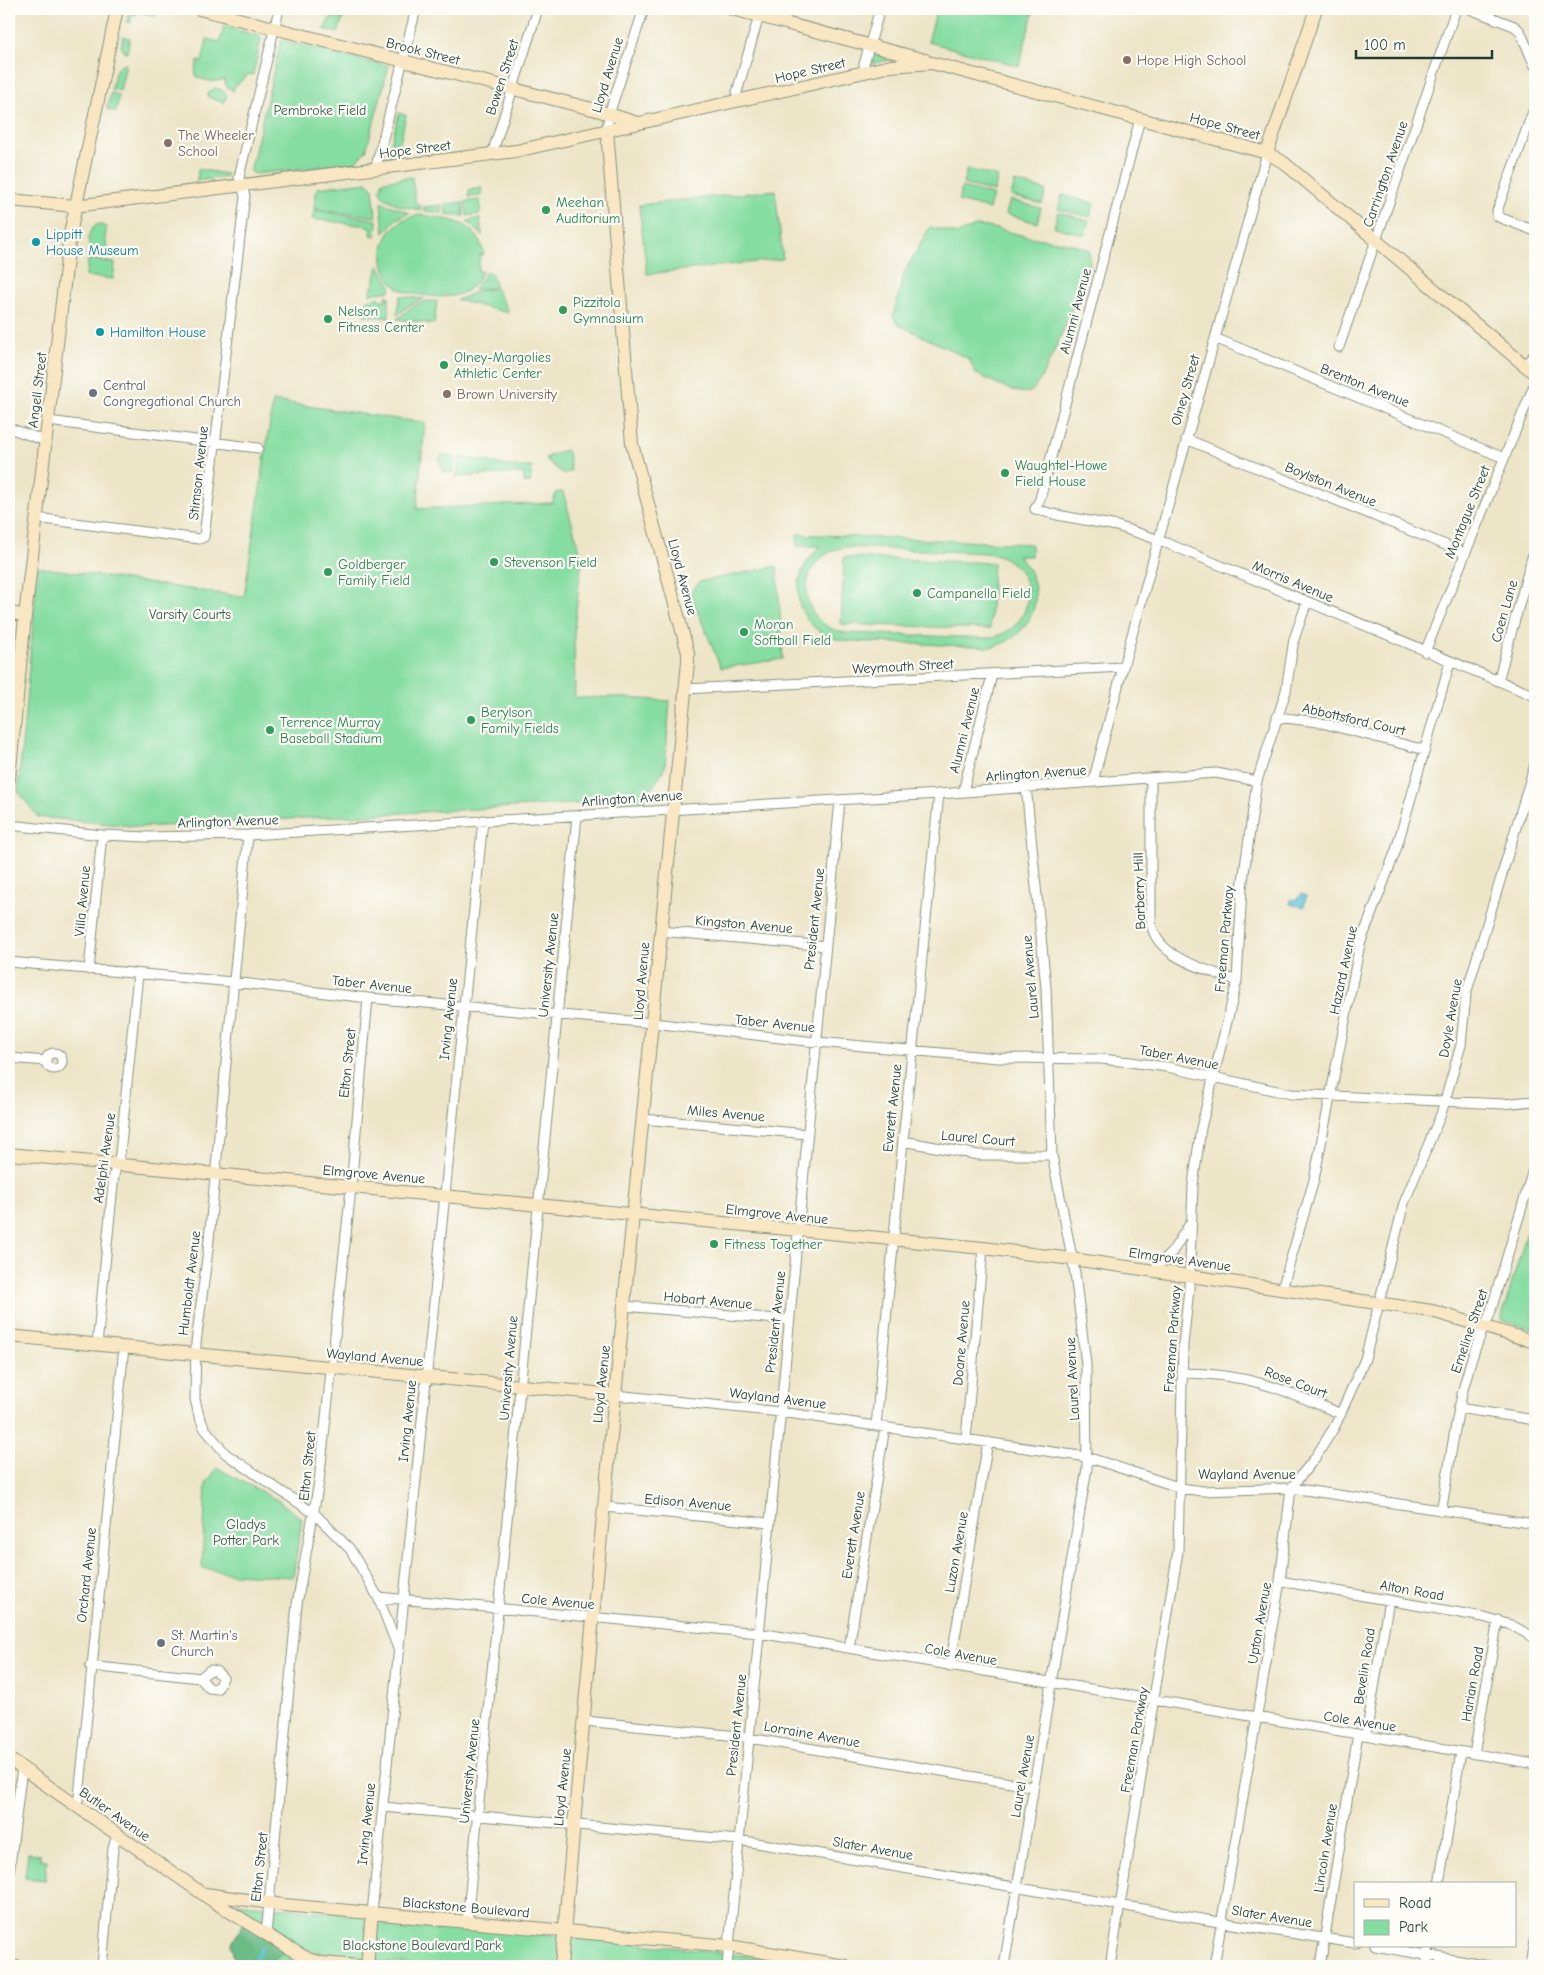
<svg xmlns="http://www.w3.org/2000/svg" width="1544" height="1975" viewBox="0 0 1544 1975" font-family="'Comic Neue',sans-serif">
<rect width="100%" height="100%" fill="#fdfcf7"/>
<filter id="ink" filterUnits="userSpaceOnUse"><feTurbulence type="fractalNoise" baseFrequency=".02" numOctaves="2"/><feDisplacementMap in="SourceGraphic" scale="10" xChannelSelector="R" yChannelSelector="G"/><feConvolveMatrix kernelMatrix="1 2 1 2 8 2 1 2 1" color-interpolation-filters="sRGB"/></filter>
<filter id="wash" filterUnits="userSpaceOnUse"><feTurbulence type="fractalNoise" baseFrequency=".0096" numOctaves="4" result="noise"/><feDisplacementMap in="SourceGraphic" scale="20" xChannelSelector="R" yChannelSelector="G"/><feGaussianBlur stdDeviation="1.12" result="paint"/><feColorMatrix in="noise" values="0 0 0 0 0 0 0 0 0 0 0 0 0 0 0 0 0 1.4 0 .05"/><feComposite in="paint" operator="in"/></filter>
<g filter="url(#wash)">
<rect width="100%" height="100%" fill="#ede5c7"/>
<path fill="#86dda1" stroke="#528d6a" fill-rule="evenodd" d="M130,9L158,10L156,16L138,12L137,15L132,14L130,23L126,22Z
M937,9H1034L1019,66L928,42Z
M330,18H343L338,33L324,29Z
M224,26L260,36L261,39L253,75L249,74L235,86L233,91L226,86L224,79C217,83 204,81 197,77L195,72L198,61L202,62L207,39L220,42Z
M123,36L130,38L127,53L123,50L121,46Z
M281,40L389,66L366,151L354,163L256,174L250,172Z
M872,52L897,58L871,64L870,61Z
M121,64H126L120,91L111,89L116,69Z
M215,88L222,90L227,95L224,103L208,97V93Z
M111,93L119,95L116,112L107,109Z
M399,113L406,115L401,138L390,157L387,158Z
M198,169L226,174H227L226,177L197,181Z
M967,169L998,177L994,192L963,184Z
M412,177L416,205H420L421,210L400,206L383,197L380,190L383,181Z
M367,182L373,189L376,217L314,209L317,188Z
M1015,182L1046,190L1042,204L1011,196Z
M962,187L993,195L989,209L958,201Z
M482,188L481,196L469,197V190Z
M775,190L783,259L647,274L639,205Z
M1062,195L1094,203L1090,217L1058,209Z
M480,200V214L467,216L465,202Z
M1010,200L1041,208L1037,223L1006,214Z
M381,202L410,213L396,219L384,233Z
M463,202L464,216L446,214L445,204Z
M442,205V213L424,211L423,207Z
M314,210L377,220L376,236L371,235L372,228L367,226L312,219Z
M1058,212L1089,221L1085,235L1054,227Z
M422,215C451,220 478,221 484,255L480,254L478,271L482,272C471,298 447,299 423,295C412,294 399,292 392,282C371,256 387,216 422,215Z
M480,218L482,235L467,221Z
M98,224L107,227L105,237L107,247L101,254C84,250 85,232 98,224Z
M975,226C996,226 1015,235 1036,238C1055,241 1071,242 1089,250L1090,264C1082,283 1042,389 1030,392C1017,396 989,379 976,374L969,359L899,325L893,317L904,273L930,227L958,234Z
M88,259L115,263L113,279L86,276Z
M379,265L391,286L390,291L370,294Z
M486,272L491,273L496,287L474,290Z
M496,289L509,313L457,300L481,290Z
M386,296H389V318L364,315L367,301L379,297L380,300H386Z
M400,296L424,299L410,305L397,315Z
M426,301H437L434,324L397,319L413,306Z
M273,401L425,423L417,509L552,503L557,492H563L582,558L574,630L575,698L613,697L670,701L665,767L645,800L141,827L38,817L18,791L38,567L244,597Z
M565,450L568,452L571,471L563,474L545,458Z
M442,455L455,457L453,472H443L439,459Z
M459,457L516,467H532L530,483H524V473L457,477Z
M797,534L1031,544V556H1018C1050,587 1036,637 991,647L847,641C793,634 783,579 821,546H797ZM845,547L988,553C1040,560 1041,629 989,638L847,633C794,626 793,557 845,547Z
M844,557L993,563L990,629L841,624Z
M777,566L783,659L721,668L690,593L699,582Z
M1535,1205V1330L1501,1320Z
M217,1468L279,1501L302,1519L293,1577L234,1574L202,1568L206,1484Z
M28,1853L40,1854V1859L47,1860L45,1880L25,1878Z
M237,1903L719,1952L812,1966H421L327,1955L304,1949L234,1909Z
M245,1932L294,1960L289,1966H235Z"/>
<path fill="#6cbc87" stroke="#467c5e" d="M244,1923L288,1949L272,1960L270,1966H235L231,1944Z"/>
<path fill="#65c6e3" stroke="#42828c" d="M1301,894L1306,896L1304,907L1290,904L1291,899L1297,900Z"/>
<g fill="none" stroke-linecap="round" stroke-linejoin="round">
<path stroke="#65c6e3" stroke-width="2.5" d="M252,1966L262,1947"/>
</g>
</g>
<g filter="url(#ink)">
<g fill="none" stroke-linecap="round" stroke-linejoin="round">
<defs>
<path id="street" d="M1470,9L1514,26L1520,31L1535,66
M865,73L864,64L880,9
M737,102V92L761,9
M1535,106L1497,211V216L1501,218L1535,231
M1140,119L1040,499L1035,509L1057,515L1117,526L1159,540L1535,696
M607,130L609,114L644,9
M492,154L538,9
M375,170L416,9
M1215,338L1504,458
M1339,347L1456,9
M1525,365L1535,354
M48,421L258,448
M9,428L46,441
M1186,439L1465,553
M36,518L199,539L204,537L245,196L239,177L279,9
M1425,652L1535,383
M1498,681L1535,547
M684,689L1123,667
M1277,717L1318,722L1425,750
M1151,779V920C1153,958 1207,969 1237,981
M1093,782L1123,667L1267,153
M963,792L992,675
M9,825L102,835L148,837L248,835L939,794L1201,774L1216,773L1257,781
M248,835L208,1250L196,1343L195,1399L199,1416L205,1429L226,1454L315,1514L350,1549L378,1597L399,1651
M660,931L826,946
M9,962L233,982L368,998L653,1023L806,1041L998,1058L1101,1059L1130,1062L1167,1067L1291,1094L1503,1104L1533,1101
M89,970L102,835
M46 1061a8 8 0 1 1 16 0a8 8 0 1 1-16 0Z
M9,1058L46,1061
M643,1119L807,1134
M903,1141L978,1155H1052
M1153,1270L1172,1252L1191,1222
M1282,1289L1314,1180L1360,944L1396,850L1450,662
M624,1306L789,1320
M97,1345L114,1175L120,1154L138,974
M1182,1373C1245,1373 1284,1389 1341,1414
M615,1395L781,1412L1087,1457L1181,1488L1202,1491L1291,1488L1535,1524
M1458,1408L1535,1420
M876,1426L903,1141L939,794
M966,1439L983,1248
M605,1507L770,1523
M1441,1511C1454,1446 1458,1377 1489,1317L1535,1163
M1280,1581L1483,1617L1511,1625L1535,1638
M378,1597L759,1633L1535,1764
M849,1648L885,1427
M90,1666L200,1678L210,1670L216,1671L223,1678L217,1689L209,1688L200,1678
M950,1667L988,1442
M584,1721L738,1736L1034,1787
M1366,1735L1389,1600
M1474,1754L1498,1620
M76,1805L79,1797L124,1347
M383,1807L739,1840L1213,1921L1355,1943
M9,1874L22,1768
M1439,1884L1461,1752
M372,1913L483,820
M467,1922L577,816
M266,1935L297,1604L319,1482L350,1198L368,998
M1375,1946L1489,1966
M9,1965L21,1966
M102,1966L113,1849L117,1834
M727,1966L840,800
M1004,1966L1087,1468L1086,1364L1075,1273L1052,1155L1046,987L1026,786
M1110,1966L1178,1551L1183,1345L1189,1289L1193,1185L1201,1128L1237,981L1242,888L1257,781L1286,691L1294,639L1307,602
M1214,1966L1280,1581L1291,1488L1315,1458L1335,1426L1365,1359L1404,1203L1441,1114L1461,1045L1466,994L1535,764
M1320,1966L1358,1734
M1426,1966L1429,1946
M1530,1966L1535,1935"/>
<path id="secondary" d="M199,9L600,111L637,123
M732,9L925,60
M1267,153L1316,9
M9,200L75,206L516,151L891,66L932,63L1267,153L1283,162L1535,374
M9,612L25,616
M9,779L25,616L70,234L117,9
M9,1154L983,1248L1072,1259L1432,1311L1535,1342
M9,1336L615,1395
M9,1759L216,1903L282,1944L308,1959L322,1963L359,1966
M205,1894L284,1905L729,1946L845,1966
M367,1966L372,1913
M561,1966L593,1617L688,662V653L632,444L607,130"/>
</defs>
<use href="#street" stroke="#86917e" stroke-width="11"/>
<use href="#secondary" stroke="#86917e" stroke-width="14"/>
<use href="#street" stroke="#fff" stroke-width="9"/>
<use href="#secondary" stroke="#f9e7c3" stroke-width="12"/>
</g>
</g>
<g fill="#8d6e63" stroke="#fdfcf7" stroke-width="2">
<circle cx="1127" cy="60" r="5"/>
<circle cx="168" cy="143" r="5"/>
<circle cx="447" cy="394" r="5"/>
</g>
<g fill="#2e9e5b" stroke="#fdfcf7" stroke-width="2">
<circle cx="546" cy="210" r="5"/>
<circle cx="563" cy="310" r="5"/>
<circle cx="328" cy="319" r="5"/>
<circle cx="444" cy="365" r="5"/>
<circle cx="1005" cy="473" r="5"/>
<circle cx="494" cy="562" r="5"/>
<circle cx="328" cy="572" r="5"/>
<circle cx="917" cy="593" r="5"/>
<circle cx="744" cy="632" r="5"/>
<circle cx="471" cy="720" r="5"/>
<circle cx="270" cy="730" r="5"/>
<circle cx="714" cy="1244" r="5"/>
</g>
<g fill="#0f9aa8" stroke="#fdfcf7" stroke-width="2">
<circle cx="36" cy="242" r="5"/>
<circle cx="100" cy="332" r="5"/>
</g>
<g fill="#6b7280" stroke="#fdfcf7" stroke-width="2">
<circle cx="93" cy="393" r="5"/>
<circle cx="161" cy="1643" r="5"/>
</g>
<g text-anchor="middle" stroke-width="4.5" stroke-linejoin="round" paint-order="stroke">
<g font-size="14" fill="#1f3d34" stroke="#fdfcf7">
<text transform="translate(423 51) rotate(14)" y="5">Brook Street</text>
<text transform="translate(810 70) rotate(-13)" y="5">Hope Street</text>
<text transform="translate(607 75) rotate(-73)" y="5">Lloyd Avenue</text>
<text transform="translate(502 77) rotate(-72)" y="5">Bowen Street</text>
<text transform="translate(1225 126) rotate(15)" y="5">Hope Street</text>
<text transform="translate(415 149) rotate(-7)" y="5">Hope Street</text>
<text transform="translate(1385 174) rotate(-71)" y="5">Carrington Avenue</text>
<text transform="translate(1075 311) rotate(-75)" y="5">Alumni Avenue</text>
<text transform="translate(1365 385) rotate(22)" y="5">Brenton Avenue</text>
<text transform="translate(37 390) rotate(-83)" y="5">Angell Street</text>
<text transform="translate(1185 390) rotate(-74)" y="5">Olney Street</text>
<text transform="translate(198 473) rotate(-84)" y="5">Stimson Avenue</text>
<text transform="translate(1331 484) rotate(22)" y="5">Boylston Avenue</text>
<text transform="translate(1467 512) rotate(-68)" y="5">Montague Street</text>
<text transform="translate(683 577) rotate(75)" y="5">Lloyd Avenue</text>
<text transform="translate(1293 581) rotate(23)" y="5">Morris Avenue</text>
<text transform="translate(1504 611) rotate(-74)" y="5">Coen Lane</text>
<text transform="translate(903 666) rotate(-3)" y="5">Weymouth Street</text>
<text transform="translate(1354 719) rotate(13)" y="5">Abbottsford Court</text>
<text transform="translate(964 730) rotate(-76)" y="5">Alumni Avenue</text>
<text transform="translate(1036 773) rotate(-4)" y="5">Arlington Avenue</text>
<text transform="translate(632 798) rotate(-4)" y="5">Arlington Avenue</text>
<text transform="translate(228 821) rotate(-2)" y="5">Arlington Avenue</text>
<text transform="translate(1139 891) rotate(-92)" y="5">Barberry Hill</text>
<text transform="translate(82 901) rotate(-85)" y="5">Villa Avenue</text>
<text transform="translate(814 919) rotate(-84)" y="5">President Avenue</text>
<text transform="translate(744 924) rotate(5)" y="5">Kingston Avenue</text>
<text transform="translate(1224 939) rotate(-85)" y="5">Freeman Parkway</text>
<text transform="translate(548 965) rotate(-84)" y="5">University Avenue</text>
<text transform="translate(1343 970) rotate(-78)" y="5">Hazard Avenue</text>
<text transform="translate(1030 977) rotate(-95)" y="5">Laurel Avenue</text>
<text transform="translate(641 981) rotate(-85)" y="5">Lloyd Avenue</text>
<text transform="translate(372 984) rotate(6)" y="5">Taber Avenue</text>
<text transform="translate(1450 1018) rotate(-80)" y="5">Doyle Avenue</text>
<text transform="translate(448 1019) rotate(-84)" y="5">Irving Avenue</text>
<text transform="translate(775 1023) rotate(6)" y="5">Taber Avenue</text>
<text transform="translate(1179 1057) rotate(11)" y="5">Taber Avenue</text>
<text transform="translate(347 1063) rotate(-84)" y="5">Elton Street</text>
<text transform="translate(892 1108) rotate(-84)" y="5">Everett Avenue</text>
<text transform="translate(726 1113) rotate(5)" y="5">Miles Avenue</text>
<text transform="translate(978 1138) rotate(5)" y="5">Laurel Court</text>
<text transform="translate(104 1158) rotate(-82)" y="5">Adelphi Avenue</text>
<text transform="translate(374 1174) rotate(5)" y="5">Elmgrove Avenue</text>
<text transform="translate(777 1214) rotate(6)" y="5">Elmgrove Avenue</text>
<text transform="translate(1180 1259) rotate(8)" y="5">Elmgrove Avenue</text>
<text transform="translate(189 1283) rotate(-83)" y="5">Humboldt Avenue</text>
<text transform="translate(708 1300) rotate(5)" y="5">Hobart Avenue</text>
<text transform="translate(775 1322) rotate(-84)" y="5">President Avenue</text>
<text transform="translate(1469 1331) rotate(-71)" y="5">Emeline Street</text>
<text transform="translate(1172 1339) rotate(-86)" y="5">Freeman Parkway</text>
<text transform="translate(961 1343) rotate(-85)" y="5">Doane Avenue</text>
<text transform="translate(375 1357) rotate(5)" y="5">Wayland Avenue</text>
<text transform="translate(508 1368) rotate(-85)" y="5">University Avenue</text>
<text transform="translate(1072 1379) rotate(-93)" y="5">Laurel Avenue</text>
<text transform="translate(1296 1382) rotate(21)" y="5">Rose Court</text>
<text transform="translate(601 1384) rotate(-84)" y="5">Lloyd Avenue</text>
<text transform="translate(778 1398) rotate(7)" y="5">Wayland Avenue</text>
<text transform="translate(407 1421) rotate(-84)" y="5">Irving Avenue</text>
<text transform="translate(307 1466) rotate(-84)" y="5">Elton Street</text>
<text x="1247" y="1479">Wayland Avenue</text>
<text transform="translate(688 1502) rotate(5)" y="5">Edison Avenue</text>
<text transform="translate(853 1535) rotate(-81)" y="5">Everett Avenue</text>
<text transform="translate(956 1552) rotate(-80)" y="5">Luzon Avenue</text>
<text transform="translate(86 1575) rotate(-84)" y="5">Orchard Avenue</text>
<text transform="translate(1412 1590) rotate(10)" y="5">Alton Road</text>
<text transform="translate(558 1601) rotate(5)" y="5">Cole Avenue</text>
<text transform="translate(1259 1623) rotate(-80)" y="5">Upton Avenue</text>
<text transform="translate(961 1654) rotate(10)" y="5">Cole Avenue</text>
<text transform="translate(1364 1666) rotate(-81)" y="5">Bevelin Road</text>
<text transform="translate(1472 1684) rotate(-80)" y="5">Harian Road</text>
<text transform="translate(1360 1721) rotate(9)" y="5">Cole Avenue</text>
<text transform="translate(736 1725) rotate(-84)" y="5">President Avenue</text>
<text transform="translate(812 1734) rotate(10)" y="5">Lorraine Avenue</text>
<text transform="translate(1134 1740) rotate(-80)" y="5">Freeman Parkway</text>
<text transform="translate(469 1771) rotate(-84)" y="5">University Avenue</text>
<text transform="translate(1022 1776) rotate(-80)" y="5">Laurel Avenue</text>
<text transform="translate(562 1787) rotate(-84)" y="5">Lloyd Avenue</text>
<text transform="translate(115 1814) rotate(35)" y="5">Butler Avenue</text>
<text transform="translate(366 1824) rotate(-84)" y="5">Irving Avenue</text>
<text transform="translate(873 1848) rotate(10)" y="5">Slater Avenue</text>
<text transform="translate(1325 1848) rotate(-81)" y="5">Lincoln Avenue</text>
<text transform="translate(259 1867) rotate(-84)" y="5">Elton Street</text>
<text transform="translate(466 1907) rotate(5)" y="5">Blackstone Boulevard</text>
<text transform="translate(1272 1916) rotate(9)" y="5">Slater Avenue</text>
</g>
<g font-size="14" fill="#785e54" stroke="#fdfcf7" text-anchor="start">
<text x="1137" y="65">Hope High School</text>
<text x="178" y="140">The Wheeler<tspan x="178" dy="16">School</tspan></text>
<text x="457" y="399">Brown University</text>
</g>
<g font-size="14" fill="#345d4a" stroke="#fdfcf7">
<text x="320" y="115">Pembroke Field</text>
<text x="190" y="619">Varsity Courts</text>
<text x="246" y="1529">Gladys<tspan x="246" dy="16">Potter Park</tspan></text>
<text x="422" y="1950">Blackstone Boulevard Park</text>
</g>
<g font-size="14" fill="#27864d" stroke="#fdfcf7" text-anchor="start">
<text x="556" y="207">Meehan<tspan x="556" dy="16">Auditorium</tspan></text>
<text x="573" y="307">Pizzitola<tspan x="573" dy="16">Gymnasium</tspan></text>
<text x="338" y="316">Nelson<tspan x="338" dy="16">Fitness Center</tspan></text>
<text x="454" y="362">Olney-Margolies<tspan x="454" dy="16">Athletic Center</tspan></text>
<text x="1015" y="470">Waughtel-Howe<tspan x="1015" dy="16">Field House</tspan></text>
<text x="504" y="567">Stevenson Field</text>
<text x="338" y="569">Goldberger<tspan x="338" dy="16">Family Field</tspan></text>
<text x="927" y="598">Campanella Field</text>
<text x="754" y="629">Moran<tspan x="754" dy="16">Softball Field</tspan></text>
<text x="481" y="717">Berylson<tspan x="481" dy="16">Family Fields</tspan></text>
<text x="280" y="727">Terrence Murray<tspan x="280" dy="16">Baseball Stadium</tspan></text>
<text x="724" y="1249">Fitness Together</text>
</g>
<g font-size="14" fill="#0d838f" stroke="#fdfcf7" text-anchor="start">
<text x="46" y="239">Lippitt<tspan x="46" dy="16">House Museum</tspan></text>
<text x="110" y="337">Hamilton House</text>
</g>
<g font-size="14" fill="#5b616d" stroke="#fdfcf7" text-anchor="start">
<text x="103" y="390">Central<tspan x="103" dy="16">Congregational Church</tspan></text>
<text x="171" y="1640">St. Martin's<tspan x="171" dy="16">Church</tspan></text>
</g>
</g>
<rect width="1544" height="1975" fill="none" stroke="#fdfcf7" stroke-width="30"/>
<rect x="1354" y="1882" width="162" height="65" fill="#fdfcf7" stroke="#a4b0a9"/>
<rect x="1364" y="1899" width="25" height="8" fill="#f9e7c3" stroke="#a4b0a9"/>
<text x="1399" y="1908" font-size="15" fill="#1f3d34">Road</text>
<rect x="1364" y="1920" width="25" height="15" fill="#86dda1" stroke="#a4b0a9"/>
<text x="1399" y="1932" font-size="15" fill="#1f3d34">Park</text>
<path d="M1356 50v8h136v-8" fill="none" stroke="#1f3d34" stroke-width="2.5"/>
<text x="1364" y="50" font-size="15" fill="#1f3d34" stroke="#fdfcf7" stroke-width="4" paint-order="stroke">100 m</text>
</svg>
